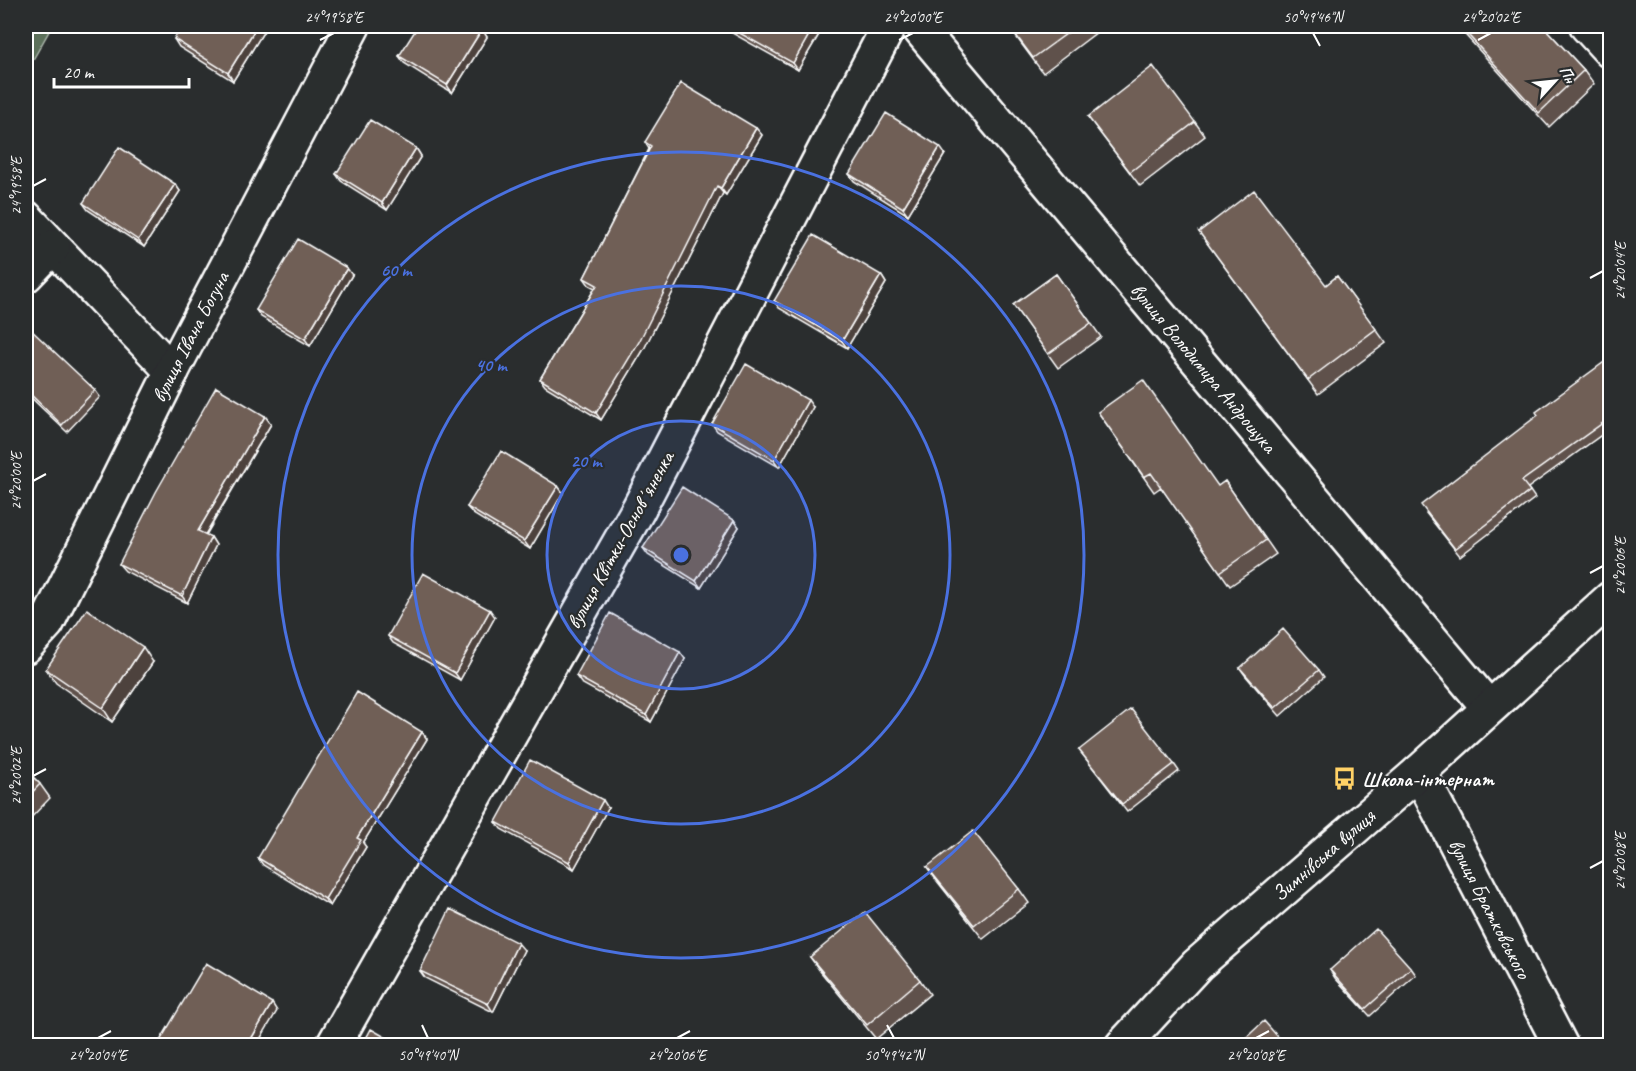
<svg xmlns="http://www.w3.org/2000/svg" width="1636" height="1071" viewBox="0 0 1636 1071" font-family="Caveat,sans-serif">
<rect width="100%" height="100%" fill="#2a2d2e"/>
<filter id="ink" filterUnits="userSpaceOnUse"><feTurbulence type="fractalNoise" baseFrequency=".0167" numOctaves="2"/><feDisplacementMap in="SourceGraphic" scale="12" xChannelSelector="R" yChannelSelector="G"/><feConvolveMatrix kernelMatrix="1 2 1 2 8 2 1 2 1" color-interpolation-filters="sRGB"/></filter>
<g filter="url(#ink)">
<path fill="#5b6f5a" stroke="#adb7ac" stroke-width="1.5" d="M26,26H52L26,72Z"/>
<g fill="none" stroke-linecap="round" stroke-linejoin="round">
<defs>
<g id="minor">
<path id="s1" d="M917,26L1489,708"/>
<path d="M1587,26L1610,51"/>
<path d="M26,218L172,371"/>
<path d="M26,275L53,247"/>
<path id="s2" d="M26,646L47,623L172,371L353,26"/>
<path id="s3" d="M1419,772L1561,1046"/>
<path d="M333,1046L638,510L889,26"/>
</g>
<g id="secondary">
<path id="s4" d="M1122,1046L1197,965L1419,772L1610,599"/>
</g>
</defs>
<use href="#minor" stroke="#fff" stroke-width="38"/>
<use href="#secondary" stroke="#fff" stroke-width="38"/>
<use href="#minor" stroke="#2a2d2e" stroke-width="33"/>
<use href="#secondary" stroke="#2a2d2e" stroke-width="33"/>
</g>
<path fill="#5f514b" stroke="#fff" stroke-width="1.5" d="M182,26H267L233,81L179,47L174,39Z
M723,26H824L798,70L725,29Z
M1008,26H1105L1043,73Z
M1457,26H1543L1584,70L1594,84L1549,127Z
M480,28L487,37L452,93L404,63L399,56Z
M1088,117L1195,122L1205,136L1140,186Z
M756,128L762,135L726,195L723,193L644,349L601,420L545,386L540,379L595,288L589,285L584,278L649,149L645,142Z
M416,148L421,156L387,210L341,181L336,174Z
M945,154L908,215L854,181L849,174Z
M175,184L180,191L144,247L88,210L83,203Z
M1199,232L1326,285L1337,276L1386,343L1318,394Z
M1056,274L1101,337L1058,368L1013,305Z
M352,275L310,346L261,317L256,310Z
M881,275L886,283L847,348L779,308L774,301Z
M26,329L95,390L100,397L67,432L26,393Z
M1611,365V428L1528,488L1535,498L1460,556L1426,513Z
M813,407L779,467L717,431L712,424Z
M1098,412L1218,486L1225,481L1276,554L1230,586L1161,487L1154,492Z
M265,416L271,424L206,535L211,537L216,545L187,603L125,571L119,564Z
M558,486L563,493L530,549L473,514L467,507Z
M734,520L739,527L701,588L648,555L643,548Z
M495,617L460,680L393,643L388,636Z
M685,659L651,722L581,683L576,676Z
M153,662L112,722L56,683L46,669Z
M1240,668L1319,670L1324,677L1280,716L1245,675Z
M422,732L427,739L363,843L366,847L330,906L263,865L258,858Z
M1079,750L1174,764L1179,771L1127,812Z
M26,770L40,784L50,798L26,823Z
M608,808L574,869L501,829L496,822Z
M927,867L1019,889L1029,903L983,939L937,881Z
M524,950L493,1012L425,978L420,971Z
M810,957L920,980L930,994L876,1039L820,971Z
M1411,968L1416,975L1370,1016L1335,978L1330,970Z"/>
<path fill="#4e423d" stroke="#fff" stroke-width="1.5" d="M257,26H267L233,81L228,73Z
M814,26H824L798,70L793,63Z
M482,29L487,37L452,93L447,85Z
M756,128L762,135L726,195L721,188Z
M940,147L945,154L908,215L903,208Z
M416,148L421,156L387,210L382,203Z
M175,184L180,191L144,247L138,240Z
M717,186L723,193L644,349L601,420L596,413Z
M347,268L352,275L310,346L305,339Z
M881,275L886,283L847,348L842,341Z
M808,400L813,407L779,467L774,460Z
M265,416L271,424L203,538L198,531Z
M558,486L563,493L530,549L524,541Z
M734,520L739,527L701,588L696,581Z
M211,537L216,545L187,603L182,596Z
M490,610L495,617L460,680L455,673Z
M143,647L153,662L112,722L103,708Z
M680,652L685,659L651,722L646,715Z
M422,732L427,739L363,843L366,847L330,906L325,899L357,838Z
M603,800L608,808L574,869L569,862Z
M518,943L524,950L493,1012L488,1004Z
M272,1003L277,1011L256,1046H247Z"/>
<path fill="#6f5e57" stroke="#fff" stroke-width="1.5" d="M182,26H257L228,73L174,39Z
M418,26H476L482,29L447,85L399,56Z
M727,26H814L793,63Z
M1009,26H1077L1033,58Z
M1460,26H1543L1584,70L1539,113Z
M1153,66L1195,122L1130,172L1088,117Z
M681,83L756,128L721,188L717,186L639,342L596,413L540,379L597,285L584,278L651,146L645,142Z
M886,113L940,147L903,208L849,174Z
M370,120L416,148L382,203L336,174Z
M119,147L175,184L138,240L83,203Z
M1254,190L1326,285L1337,276L1376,329L1308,380L1199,232Z
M813,235L881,275L842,341L774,301Z
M298,239L347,268L305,339L256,310Z
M1056,274L1091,323L1048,354L1013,305Z
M28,327L95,390L62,425L26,390V329Z
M1607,360L1611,365V417L1522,481L1530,491L1455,549L1421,505L1538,415L1536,412Z
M746,364L808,400L774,460L712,424Z
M1143,380L1218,486L1225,481L1266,540L1220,572L1151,473L1144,477L1098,412Z
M216,387L265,416L198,531L211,537L182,596L119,564L156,492Z
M501,451L558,486L524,541L467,507Z
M682,487L734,520L696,581L643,548Z
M423,573L490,610L455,673L388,636Z
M87,609L143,647L103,708L46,669Z
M610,613L680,652L646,715L576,676Z
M1283,629L1319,670L1275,708L1240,668Z
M357,692L422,732L357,838L361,840L325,899L258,858Z
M1131,709L1174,764L1122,804L1079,750Z
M530,760L603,800L569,862L496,822Z
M26,770L40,784L26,799Z
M973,831L1019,889L974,925L927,867Z
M450,909L518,943L488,1004L420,971Z
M865,912L920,980L867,1025L810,957Z
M1376,929L1411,968L1365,1009L1330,970Z
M206,963L272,1003L247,1046H157Z
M1264,1021L1286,1046H1237Z
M371,1029L401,1046H362Z"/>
</g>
<path fill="none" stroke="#fff" stroke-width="2" d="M1313,33L1320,46M320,40L334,33M899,40L913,33M1478,40L1491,33M33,186L46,179M1590,278L1603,271M33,481L46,474M1590,573L1603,566M33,776L46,769M1590,868L1603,861M422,1025L428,1038M887,1025L894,1038M98,1038L111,1031M677,1038L690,1031M1256,1038L1269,1031"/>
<circle cx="681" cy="555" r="134" fill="#4a71e0" fill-opacity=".12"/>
<g fill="none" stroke="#4a71e0" stroke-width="3">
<circle cx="681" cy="555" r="134"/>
<circle cx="681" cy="555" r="269"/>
<circle cx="681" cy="555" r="403"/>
</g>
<defs>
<symbol id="bus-bare" viewBox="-9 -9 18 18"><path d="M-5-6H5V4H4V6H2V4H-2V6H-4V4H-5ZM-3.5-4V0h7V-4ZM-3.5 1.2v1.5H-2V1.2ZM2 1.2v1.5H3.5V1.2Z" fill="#ffd166" stroke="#2a2d2e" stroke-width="2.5" paint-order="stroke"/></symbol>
</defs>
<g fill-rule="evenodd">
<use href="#bus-bare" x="1328" y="762" width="33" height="33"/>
</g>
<g text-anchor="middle" stroke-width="4.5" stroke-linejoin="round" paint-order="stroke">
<g font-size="21" fill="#fff" stroke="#2a2d2e">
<text dy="7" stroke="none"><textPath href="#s2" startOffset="351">вулиця Івана Богуна</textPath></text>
<text dy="7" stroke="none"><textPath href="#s1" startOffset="446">вулиця Володимира Андрощука</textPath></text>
<text transform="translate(620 540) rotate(-61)" y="7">вулиця Квітки-Основʼяненка</text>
<text dy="7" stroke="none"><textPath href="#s4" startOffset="278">Зимнівська вулиця</textPath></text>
<text dy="7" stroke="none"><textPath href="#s3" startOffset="154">вулиця Братковського</textPath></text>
</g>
<g font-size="21" font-weight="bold" fill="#fff" stroke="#2a2d2e" text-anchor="start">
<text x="1362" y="786">Школа-інтернат</text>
</g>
</g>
<circle cx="681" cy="555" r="9" fill="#4a71e0" stroke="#2a2d2e" stroke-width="3"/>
<g font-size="18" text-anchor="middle" font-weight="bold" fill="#4a71e0" stroke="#2a2d2e" stroke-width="4.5" stroke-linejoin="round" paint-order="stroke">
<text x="396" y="276">60 m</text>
<text x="491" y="371">40 m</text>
<text x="586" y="467">20 m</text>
</g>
<rect width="1636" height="1071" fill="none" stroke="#2a2d2e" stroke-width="66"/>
<g transform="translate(1555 81) rotate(63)" stroke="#2a2d2e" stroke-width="4.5" paint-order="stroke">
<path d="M0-4.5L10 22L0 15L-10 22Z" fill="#ffffff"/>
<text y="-9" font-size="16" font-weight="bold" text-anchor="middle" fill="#ffffff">Пн</text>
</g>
<path d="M54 78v9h135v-9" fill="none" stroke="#ffffff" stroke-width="3"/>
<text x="63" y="78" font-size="18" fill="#ffffff" stroke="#2a2d2e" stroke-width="4.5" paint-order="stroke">20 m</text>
<rect x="33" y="33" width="1570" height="1005" fill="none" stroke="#fff" stroke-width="2"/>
<g font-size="15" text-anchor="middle" fill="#fff">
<text x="334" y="22">24°19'58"E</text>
<text x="913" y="22">24°20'00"E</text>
<text x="1313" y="22">50°49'46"N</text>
<text x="1491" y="22">24°20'02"E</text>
<text transform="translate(16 186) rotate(-90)" y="5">24°19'58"E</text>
<text transform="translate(1620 271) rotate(-90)" y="5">24°20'04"E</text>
<text transform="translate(16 481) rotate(-90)" y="5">24°20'00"E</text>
<text transform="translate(1620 566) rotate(-90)" y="5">24°20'06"E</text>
<text transform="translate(16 776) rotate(-90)" y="5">24°20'02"E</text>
<text transform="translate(1620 861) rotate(-90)" y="5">24°20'08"E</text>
<text x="98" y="1060">24°20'04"E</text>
<text x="428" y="1060">50°49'40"N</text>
<text x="677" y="1060">24°20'06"E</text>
<text x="894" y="1060">50°49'42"N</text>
<text x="1256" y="1060">24°20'08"E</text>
</g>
</svg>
